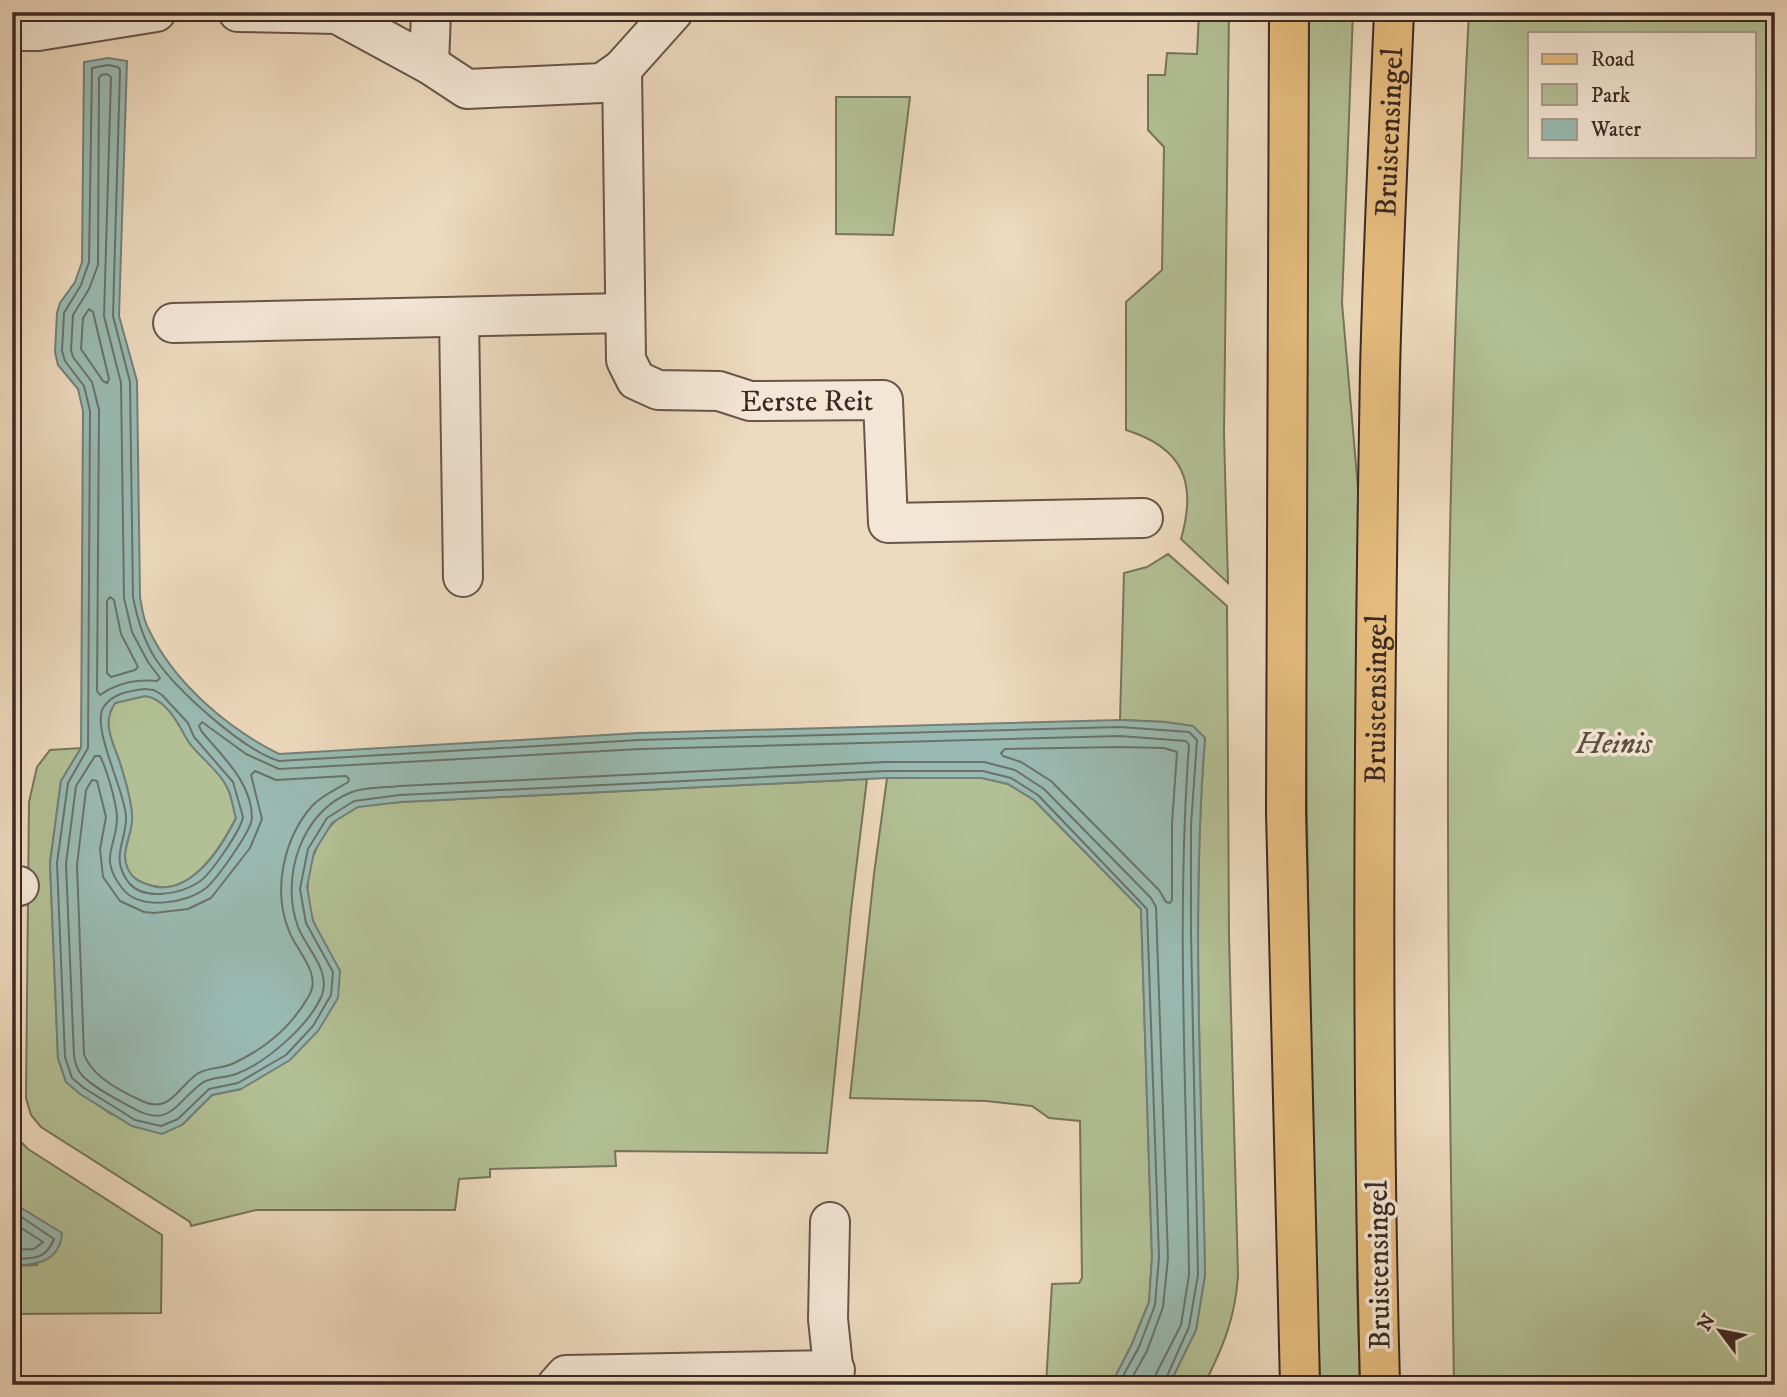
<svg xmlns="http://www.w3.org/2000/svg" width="1787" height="1397" viewBox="0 0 1787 1397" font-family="'IM FELL DW Pica',serif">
<rect width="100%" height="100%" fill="#edd9bd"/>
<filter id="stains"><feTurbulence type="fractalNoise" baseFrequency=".00286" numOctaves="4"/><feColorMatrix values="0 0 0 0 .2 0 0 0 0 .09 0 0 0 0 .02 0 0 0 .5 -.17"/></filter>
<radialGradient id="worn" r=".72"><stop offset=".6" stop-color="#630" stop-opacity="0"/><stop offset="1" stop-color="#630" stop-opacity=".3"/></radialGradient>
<path fill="#b3c095" stroke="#78745c" stroke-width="2" fill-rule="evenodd" d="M1199,12H1229L1224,434L1228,583L1181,539C1197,483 1184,448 1126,430V302L1162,270L1164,147L1148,130V75H1165L1167,53L1197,54Z
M1309,12H1353L1342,303L1359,500L1355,792L1357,1285L1360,1385H1320C1304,928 1302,470 1309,12Z
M1469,12H1775V1385H1454C1450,1120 1446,856 1449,591C1452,398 1459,205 1469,12ZM1530,33H1754V156H1530Z
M836,97H910L893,235L836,234Z
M1168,554L1227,606L1229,936L1238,1276C1235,1319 1223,1347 1204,1385H1169L1196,1330L1205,1275C1202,1096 1191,916 1205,738L1166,722L1120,720L1124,573L1147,567Z
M145,696C166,698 179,725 188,741C199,757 219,769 227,787C232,796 233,808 236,818C220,849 188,901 146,884C137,881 131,877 127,867C120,850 134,832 132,815C131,798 125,779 120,763C113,742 101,724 115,703Z
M81,748L61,781L50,863L58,1058L66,1082L111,1114L182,1125L212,1095L241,1089L340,971C331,955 321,939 314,923C297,883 315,823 357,807C370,802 387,803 401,802L867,779L851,910L827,1153L615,1151L616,1166L490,1169V1177L459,1179L455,1210H256L191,1226L190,1222L41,1127L31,1115L26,1098L29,802L37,767L50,750Z
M887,778H982L1008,784L1034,800L1141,909L1152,1257L1149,1302L1132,1344L1111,1385H1046L1052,1284L1079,1283L1082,1278L1080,1121L1049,1118L1032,1106L986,1101L850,1098L874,874Z
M20,1141L28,1149L162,1235L161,1313L12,1314V1266L37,1265L18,1206H12V1196L20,1195Z"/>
<path fill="#99bab2" stroke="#748079" stroke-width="2" fill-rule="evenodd" d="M108,58L127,61L119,316L137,381L140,597C142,607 143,619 148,628C173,682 227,728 279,754L639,733L1120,720L1166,722L1193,726L1205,738C1191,916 1202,1096 1205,1275L1196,1330L1169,1385H1111L1132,1344L1149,1302L1152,1257L1141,909L1034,800L1008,784L982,778H887L401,802L358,807L332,823L314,852L307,887L313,921L340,971L338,998L318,1031L290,1060L241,1089L212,1095L182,1125L162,1134L132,1126L80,1094L66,1082L58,1058L50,863L61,781L81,748L83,411L78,389L58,365L55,352L57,313L60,303L75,282L82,262L84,62ZM145,696C166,698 179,725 188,741C199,757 218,769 227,787C232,796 233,808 236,818C221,849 188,901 146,884C137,881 131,877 127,867C120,850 134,832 132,815C131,798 125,779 120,763C113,742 101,723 115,703Z
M12,1206H18L62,1233C60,1262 36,1265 12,1266Z"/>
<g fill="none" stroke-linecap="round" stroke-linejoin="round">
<path stroke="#6a726a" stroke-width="2" d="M107,74L111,77L104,316L121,383L124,598L132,632L148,662L160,678L157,681C137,679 117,683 100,695L97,691L99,410L92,382L73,357L71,350L73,315L89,289L98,265L99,78L101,75Z
M89,309L93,312L109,379L107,383L103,381L81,349L83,318Z
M110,597L114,600L121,634L138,667L135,670L111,677L107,673V601Z
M145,689L154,690L162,695L188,723L194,737L233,782L243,817C241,830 210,875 199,882C181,894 144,901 129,883C109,857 127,842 126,816C124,789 92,729 103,708C112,693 129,691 145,689Z
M1120,747L1164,748L1177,752L1172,824V900L1170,903L1166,902L1159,890L1051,781L1021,762L1003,756L1001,753L1005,749Z
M255,771L276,780L346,776L349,779L348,782C337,789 321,796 312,806C284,838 272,890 289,931C296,950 321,973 310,994C293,1025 265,1049 232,1064C221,1069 207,1067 197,1074C176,1089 170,1115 140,1100C120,1091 91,1076 84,1054L77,865L86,790L92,780L97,781L106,817L100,849L103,877L120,901L144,912L154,913L188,909L211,898L250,848L262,819L251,775Z
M12,1213L17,1214L54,1239C45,1261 33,1258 12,1259
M12,1222L43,1242L34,1249L12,1250
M1118,1385L1139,1347L1155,1305L1159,1257L1147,909L1038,795L1011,778L983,771H886L400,795L354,801L327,818L308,849L300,889L306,923L333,972L331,995L313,1026L286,1055L238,1083L209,1089L178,1119L161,1126L135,1120L84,1088L72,1078L65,1057L57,863L68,783L88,748L90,411L84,386L65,361L62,351L64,313L81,285L89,262L92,68L108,65L118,67L120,70L113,316L130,382L133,597C137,618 143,639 155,658C176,690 243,750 279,761L639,740L1120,727L1189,732L1197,740L1191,825V933L1198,1275L1189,1327L1163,1385
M1128,1385L1147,1351L1163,1307L1168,1258L1156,907L1151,898L1044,789L1015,770L984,762H886L400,786C385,788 366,787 352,792C301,811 280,878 298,927C306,948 331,970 322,995C309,1026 264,1065 233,1075C223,1078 211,1077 202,1083C175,1103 170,1130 131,1107C118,1100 86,1084 79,1071C76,1067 75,1061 74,1056L66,864L76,786L95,756H100C107,770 116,801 117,817C117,847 98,857 122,888C139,911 186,904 206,888C216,880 252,830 252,818C252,783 223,757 202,732L199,726L202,722L246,754L279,769L640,749L1120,736L1186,741L1189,745C1176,921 1187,1098 1189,1275L1181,1325L1155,1376L1154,1385"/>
<defs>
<g id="minor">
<path d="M238,12L337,14L429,64L467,89L602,83L622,69L673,12"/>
<path d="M12,31H38L156,12"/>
<path d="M429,64L431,12"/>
<path id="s1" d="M622,69L626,360L636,380L658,390L719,391L750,401L883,400L888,523L1143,518"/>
<path d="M459,317L463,577"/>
<path d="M173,323L625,313"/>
<path d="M12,886H19"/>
<path d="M830,1222L828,1319L835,1385"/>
<path d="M557,1385L566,1375L835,1370"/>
</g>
<g id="major">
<path d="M1289,12L1286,812L1300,1385"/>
<path id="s2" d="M1380,1385C1371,1047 1374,708 1380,371C1383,251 1389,132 1394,12"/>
</g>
</defs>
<use href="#minor" stroke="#68554a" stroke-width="42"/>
<use href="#major" stroke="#3c2923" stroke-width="42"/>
<use href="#minor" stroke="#f3e6d4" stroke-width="38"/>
<use href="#major" stroke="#e6bc7e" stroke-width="38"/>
</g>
<g text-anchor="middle" stroke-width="7" stroke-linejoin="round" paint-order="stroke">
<g font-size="30" fill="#3c2923" stroke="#f3e6d4">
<text dy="10" stroke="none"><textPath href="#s2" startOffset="1253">Bruistensingel</textPath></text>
<text dy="10" stroke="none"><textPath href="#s1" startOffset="488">Eerste Reit</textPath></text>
<text dy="10" stroke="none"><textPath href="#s2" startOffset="686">Bruistensingel</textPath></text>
<text transform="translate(1378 1265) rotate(-91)" y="10">Bruistensingel</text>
</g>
<g font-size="30" font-style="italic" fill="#5a4f40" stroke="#f3e6d4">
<text x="1614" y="753">Heinis</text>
</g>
</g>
<rect width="1787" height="1397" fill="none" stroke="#edd9bd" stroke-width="42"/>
<rect x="14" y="14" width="1759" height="1369" fill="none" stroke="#3c2923" stroke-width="3.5"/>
<rect x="21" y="21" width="1745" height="1355" fill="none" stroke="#3c2923" stroke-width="2"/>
<rect x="1528" y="32" width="228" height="126" fill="#f3e6d4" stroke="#aa9a8d" stroke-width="2"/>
<rect x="1542" y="54" width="35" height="10" fill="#e6bc7e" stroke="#aa9a8d" stroke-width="2"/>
<text x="1591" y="66" font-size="21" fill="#3c2923">Road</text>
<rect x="1542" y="84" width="35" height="21" fill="#b3c095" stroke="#aa9a8d" stroke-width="2"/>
<text x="1591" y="102" font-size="21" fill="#3c2923">Park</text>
<rect x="1542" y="119" width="35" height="21" fill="#99bab2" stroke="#aa9a8d" stroke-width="2"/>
<text x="1591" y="136" font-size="21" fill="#3c2923">Water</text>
<g transform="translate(1720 1331) rotate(302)" stroke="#f3e6d4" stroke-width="5" paint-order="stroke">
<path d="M0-5L12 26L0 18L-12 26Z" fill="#3c2923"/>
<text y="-10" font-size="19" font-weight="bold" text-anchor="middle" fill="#3c2923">N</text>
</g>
<rect width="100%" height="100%" filter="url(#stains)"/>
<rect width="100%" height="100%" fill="url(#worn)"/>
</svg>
